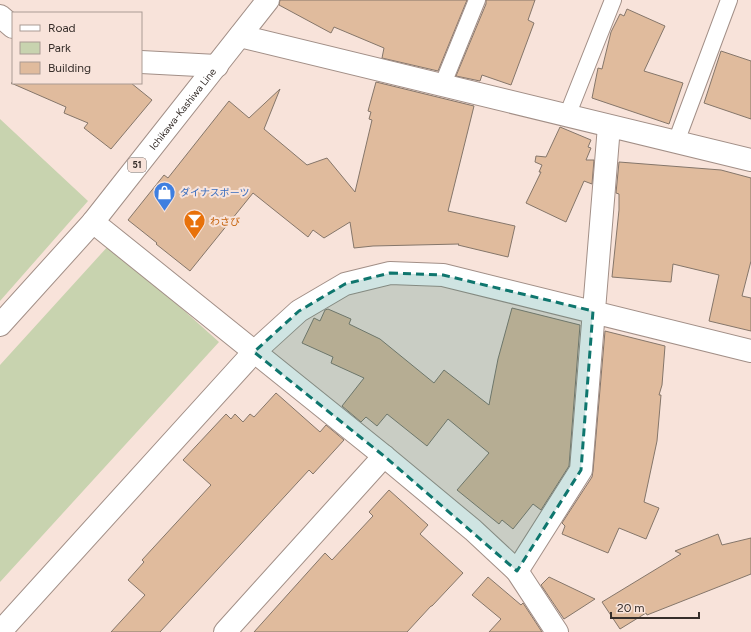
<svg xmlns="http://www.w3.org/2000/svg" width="751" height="632" viewBox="0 0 751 632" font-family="Figtree,'Noto Sans JP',sans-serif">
<rect width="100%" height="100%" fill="#f8e3da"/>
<path fill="#c8d3af" d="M0,119L88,201L0,301Z
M110,244L219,342L0,582V365Z"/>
<path fill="#e0bb9d" stroke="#85766a" d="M280,0H467L438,71L382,58L384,48L334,27L331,33L279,5Z
M486,0H535L528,20L534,23L511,85L482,75L480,81L456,76L486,4Z
M627,9L665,26L644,71L683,83L669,124L592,98L598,68L602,69L611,32L620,14L624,16Z
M721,51L751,61V119L704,103Z
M376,82L474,106L448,211L515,226L508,257L458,245L459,244L373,246L354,248L350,222L324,238L313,230L308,237L253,193L190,271L156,244L157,243L128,220L164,175L168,178L229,101L249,118L280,89L264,129L307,165L327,158L355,192L372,120L369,119L371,112L368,111Z
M11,83H131L152,100L111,149L84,128L88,123L64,113L66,107Z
M560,127L591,140L588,147L591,148L586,160H594L592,184L584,181L566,222L526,203L541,172H539L542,165L535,162L536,156L546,157Z
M619,162L721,170L751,178V261L742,296L751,298V331L709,321L719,275L673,264L671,282L612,277L619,210V194L616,193Z
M512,308L580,325L569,466L541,510L533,504L513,529L502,520L499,524L457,490L489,453L448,419L427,446L387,414L377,426L366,417L361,422L342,406L364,378L331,363L333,357L302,343L314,318L320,321L325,310L328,309L351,319L349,324L380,339L434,383L444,370L489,405L498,359Z
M605,331L665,346L662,385L659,395H661L657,441L644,502L659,508L646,539L619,528L608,553L562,534L565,526L562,523L592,477L593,471Z
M276,393L320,432L326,425L344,440L313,474L309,470L160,632H111L145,595L128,580L144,562L142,560L211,485L183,460L226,414L231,419L235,414L243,422L250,414L254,417Z
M389,490L428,525L420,534L463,573L432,606H431L407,632H254L325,553L332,560L373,516L369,512Z
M718,534L722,545L751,538V574L647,615L646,613L620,629L602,602L681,554L675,551Z
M488,577L521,605L523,603L542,632H489L501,619L472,595Z
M549,577L595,599L564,619L541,585Z"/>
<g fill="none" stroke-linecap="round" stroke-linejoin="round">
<defs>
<path id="service" d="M442,86L477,0
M567,116L613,0
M676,142L729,0"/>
<path id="minor" d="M0,16L13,27
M240,36L751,160
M141,62L217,66
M517,571L581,470L609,126
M0,632L254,352L299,311L345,284L390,273L443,275L751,351
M225,632L384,456"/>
<path id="tertiary" d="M93,222L384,456L473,530L517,571L557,632"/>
<g id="primary">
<path id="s1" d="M0,325L93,222L268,0"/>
</g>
</defs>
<use href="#service" stroke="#a28f87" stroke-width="18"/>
<use href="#minor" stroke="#a28f87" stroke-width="24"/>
<use href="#tertiary" stroke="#a28f87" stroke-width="24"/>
<use href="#primary" stroke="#a28f87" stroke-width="24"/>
<use href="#service" stroke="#fff" stroke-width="16"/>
<use href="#minor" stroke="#fff" stroke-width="22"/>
<use href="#tertiary" stroke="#fff" stroke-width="22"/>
<use href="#primary" stroke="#fff" stroke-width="22"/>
</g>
<path fill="#0f766e" fill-opacity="0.2" stroke="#0f766e" stroke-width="3" stroke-dasharray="8 5" stroke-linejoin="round" d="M390,273L443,275L593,311L581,470L517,571L384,456L254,352L299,311L345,284Z"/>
<defs>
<symbol id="shop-pin" viewBox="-11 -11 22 30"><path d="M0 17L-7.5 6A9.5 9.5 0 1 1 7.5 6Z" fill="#3f7fe0" stroke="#f8e3da"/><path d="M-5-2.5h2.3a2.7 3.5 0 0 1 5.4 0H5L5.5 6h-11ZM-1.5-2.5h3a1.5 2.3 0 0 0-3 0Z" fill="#fff"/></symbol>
<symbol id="bar-pin" viewBox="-11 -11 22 30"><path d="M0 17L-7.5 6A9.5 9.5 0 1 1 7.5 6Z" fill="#e8710a" stroke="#f8e3da"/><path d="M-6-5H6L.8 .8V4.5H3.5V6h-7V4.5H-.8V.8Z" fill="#fff"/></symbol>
</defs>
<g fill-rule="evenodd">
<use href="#shop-pin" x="152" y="180" width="25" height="34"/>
<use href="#bar-pin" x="182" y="208" width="25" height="34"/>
</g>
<g text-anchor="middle" stroke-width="4" stroke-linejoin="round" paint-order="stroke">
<rect fill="#f8e3da" stroke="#70645f" stroke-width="1" x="128" y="158" width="18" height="14" rx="3"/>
<g font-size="9" font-weight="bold" fill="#362e2a">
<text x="137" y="168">51</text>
</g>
<g font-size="10" fill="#362e2a" stroke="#f8e3da">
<text dy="4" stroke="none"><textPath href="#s1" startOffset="283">Ichikawa-Kashiwa Line</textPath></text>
</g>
<g font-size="10" fill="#366cbe" stroke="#f8e3da" text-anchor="start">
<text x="180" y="196">ダイナスポーツ</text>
</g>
<g font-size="10" fill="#c56008" stroke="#f8e3da" text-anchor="start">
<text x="210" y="225">わさび</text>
</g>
</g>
<rect x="12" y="12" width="130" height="72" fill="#f8e3da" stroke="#aa9b94"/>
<rect x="20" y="25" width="20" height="6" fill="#ffffff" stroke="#aa9b94"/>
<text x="48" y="32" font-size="12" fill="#362e2a">Road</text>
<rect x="20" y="42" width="20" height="12" fill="#c8d3af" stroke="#aa9b94"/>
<text x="48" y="52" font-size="12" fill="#362e2a">Park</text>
<rect x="20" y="62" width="20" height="12" fill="#e0bb9d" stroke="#aa9b94"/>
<text x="48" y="72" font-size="12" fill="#362e2a">Building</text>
<path d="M611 612v6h88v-6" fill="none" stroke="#362e2a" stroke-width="2"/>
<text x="617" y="612" font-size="12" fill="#362e2a" stroke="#f8e3da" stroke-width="3" paint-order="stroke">20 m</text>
</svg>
